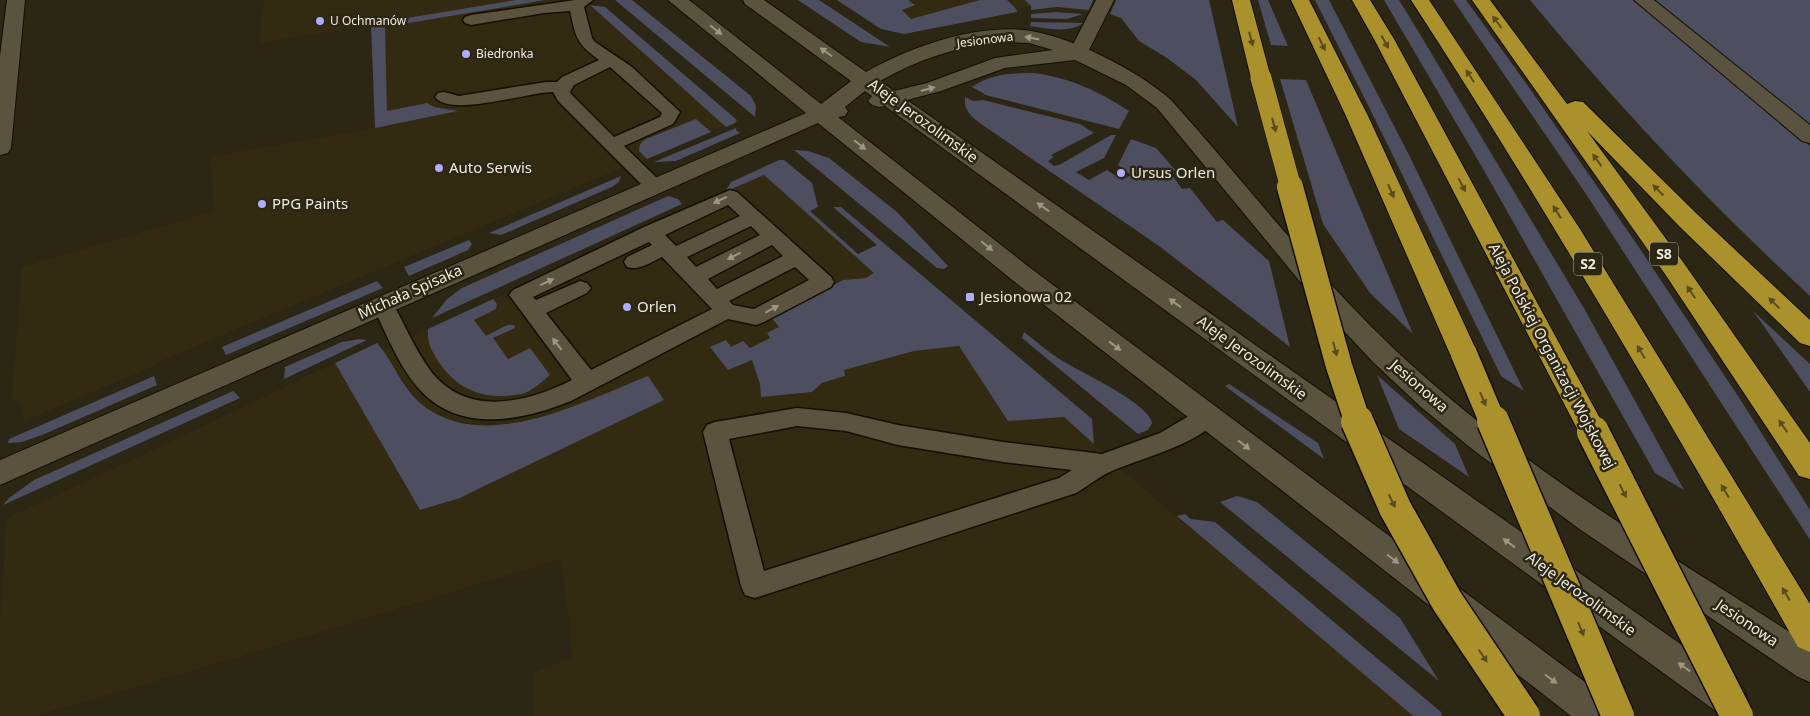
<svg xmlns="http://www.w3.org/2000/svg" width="1810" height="716" viewBox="0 0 1810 716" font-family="'Noto Sans',sans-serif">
<rect width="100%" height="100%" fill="#2c2614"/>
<path fill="#332b11" d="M264,0H584L724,125L647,159L619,169L158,362L159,364L24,421L22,405L12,398L22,267L215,211L210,157L375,128L371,25L259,43Z
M854,0H1051L1031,6L900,30Z
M764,175L875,273L866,278L843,280L772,318L780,327L767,334L770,338L749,348L743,341L731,347H711L728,370L752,359L760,384L761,397L812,392L822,383L845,376L844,370L914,351L959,346L1008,421L1064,417L1138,484L1413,716H534V672L572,658L570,623L560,559L232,659L35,716H0V624L7,518L147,453L335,363L419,509L460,498L476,490L664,400L553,413L508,424L465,423L447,419L430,411L417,400L383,350Z"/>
<path fill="#4d4e5f" d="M516,0H545L385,27L387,111L427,103L434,107L458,111L375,128L371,24Z
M615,0H632L751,96L756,106L755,117Z
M798,0H819L890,47L861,42Z
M837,0H908L915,5L902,10L911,19L980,0H1007L1016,9L1017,12L904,34L881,29Z
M1025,0H1093L1089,10L1057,7L1031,10V6Z
M1116,0H1209L1238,127L1196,80L1167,58L1139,41L1121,18L1110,14Z
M1258,0H1268L1288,46L1271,45Z
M1315,0H1329L1409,155L1524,391L1501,376L1370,109Z
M1384,0H1399L1412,21L1585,310L1684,490L1655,473L1482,167Z
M1453,0H1466L1528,86L1638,246L1740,399L1810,510V540L1586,194Z
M1530,0H1633L1810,146V296C1710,204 1617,105 1530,0Z
M1652,0H1810V127Z
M590,5L605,7L737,120L735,123L726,127Z
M1056,12L1083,14L1067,19L1031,18V14Z
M1031,22L1083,23C1069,34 1046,28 1030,26Z
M1034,73C1071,78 1098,91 1129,111L1119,129L986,95L972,87C991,74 1012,73 1034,73Z
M1280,79L1306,80L1413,334L1370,293L1323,224Z
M965,97L973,101L983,100L1080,124L1094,133L1051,155L1054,157L1048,161L1054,166L1059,165L1111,135H1116L1104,158L1076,172L1089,180L1107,170L1122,180L1131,175L1118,165L1131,139L1156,148L1176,171L1170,172L1182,189L1190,188L1217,222L1223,220L1269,261L1290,347L1159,246L987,128C976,120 963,113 965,97Z
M696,119L711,132L647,159L639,151L640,144L646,139Z
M736,128V130L740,133L676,161L654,162Z
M794,150L808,151L829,158L897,212L948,266L944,269L937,268Z
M779,160H784L812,183L818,207L810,211L858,254L877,245L833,207H841L1092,419L1094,444L1064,417L1008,421L959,346L914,351L844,370L845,376L822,383L812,392L761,397L760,384L752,360L728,370L710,347L726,340L731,347L743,341L750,348L770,338L767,333L779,327L772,318L843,280L866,278L874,273L764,175L725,192L731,182Z
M621,176L619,182L612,187L501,235L489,233Z
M668,196L678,199L682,204L432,318L447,299L462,288Z
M469,240L472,244L468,250L409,276L404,267Z
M377,281L383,288L226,355L222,347Z
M493,299L497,304L496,309L474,320L486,336L507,325H514L515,328L493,338L508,359L530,348L550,375C543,381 534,389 525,393C519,395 512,395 506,396C475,397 455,386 438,361C431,350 427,342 428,329Z
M1753,311L1810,364V392Z
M1024,332C1036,341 1048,352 1061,360C1080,372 1149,403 1152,423L1148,430L1138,434L1022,338Z
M360,339L367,340L284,379L285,367L342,342Z
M377,343C393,361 401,386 419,402C482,457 584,401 648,376L664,400L476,490L460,498L420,510L335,363Z
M1377,375L1455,444L1469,477L1399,429Z
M154,376L157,385L42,435L22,442L8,443L9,439Z
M1229,384L1318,443L1324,459L1225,386Z
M233,391L240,398L3,505L9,498L34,480Z
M1237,496L1257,502L1400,618L1439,681L1220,502Z
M1185,514L1191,519L1215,522L1441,712L1442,716H1413L1177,516Z"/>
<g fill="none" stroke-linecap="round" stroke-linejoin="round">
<defs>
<path id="lane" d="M575,0H593L584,7L592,38L595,42L632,67L680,112L673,124L624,146L661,182L663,186L661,190L654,192L647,190L558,101L553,92C528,92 450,118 435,97L438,93L444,92L459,96L546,82H557L562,77L599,60C576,43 576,38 570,11L544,13L471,25L465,23L463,20L465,17L471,15ZM610,67L662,113L660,117L614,137L571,94L570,92L574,85Z
M730,190L737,192L831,277L834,282L831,287L764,322L756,325L728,319L571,401C524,420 461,434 421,391C399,368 387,334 372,305L375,300L383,297L391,300C404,323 414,348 430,370C466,418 526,403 572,380L513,300L509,295L513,290L644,227ZM728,205L740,216L676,246L665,235ZM751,226L760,235L696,267L687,257ZM649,242L652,245L627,257L624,262L627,267C640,271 651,262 662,257L712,309L591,370L546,313L587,293L591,288L587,283L580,281L536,300L533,297ZM772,245L783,256L717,289L708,279ZM795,267L809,280L754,309L733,305L729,301Z
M797,408L846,413L898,425L1003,442L1102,454L1160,433L1199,410L1207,408L1215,410L1219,417C1205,442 1139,459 1112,471C1100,476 1088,486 1076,493L755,598L745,595L741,586L703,432L707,425L715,422ZM797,426L846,431L898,445L1003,462L1072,470L1059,478L764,571L729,439Z"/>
<path id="street" d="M7,0H25L11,148L8,153L0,155V56Z
M1096,0H1114L1085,58L1078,60L1071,58L1068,54Z
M1634,0H1654L1810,125V143L1802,141Z"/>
<path id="secondary" d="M668,0H689L821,104L851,81L745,4L743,0H764L866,72C910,47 973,25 1024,30C1069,35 1137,70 1171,100C1245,182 1312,271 1392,347C1516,465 1667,553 1810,645V682L1798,677L1578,528L1472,449L1421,407L1373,362L1316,301L1157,108L1126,85L1075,60L1005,68L941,91L907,100L1743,688L1748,700L1743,712C1733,716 1727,716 1717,712L885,106L879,107L872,105L868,101L872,96L865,91L845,107L848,111L845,116L838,117L1029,267L1613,703L1618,716H1571L1011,279L818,123L0,485V460L806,113ZM1003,42L1029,43L1053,50L995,58L927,83L894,91L880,81C918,59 959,46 1003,42Z"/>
<path id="highway" d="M1232,0H1250L1271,78L1268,82L1261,84L1254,82L1251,78Z
M1291,0H1309L1368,116L1478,354L1474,361L1464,364L1454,361L1450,354L1346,116Z
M1352,0H1370L1394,39L1603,424L1608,432L1603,440L1593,444L1583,440L1374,39Z
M1411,0H1429L1580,229L1810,604V652L1798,647C1674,428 1548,211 1411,0Z
M1472,0H1490L1567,104L1575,101L1583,102L1698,215L1810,320V346L1800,343L1680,227L1587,131L1683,262L1810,443V479L1799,476L1665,274Z"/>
</defs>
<use href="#lane" stroke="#140f01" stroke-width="3"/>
<use href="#street" stroke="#140f01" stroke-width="2"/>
<use href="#secondary" stroke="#140f01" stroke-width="2"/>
<use href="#highway" stroke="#140f01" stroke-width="2"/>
<use href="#lane" fill="#59533f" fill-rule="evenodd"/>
<use href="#street" fill="#59533f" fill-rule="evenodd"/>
<use href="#secondary" fill="#59533f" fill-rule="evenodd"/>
<use href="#highway" fill="#ab912b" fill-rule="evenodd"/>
<defs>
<path id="highway-bridge-far2" d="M1261,78L1291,188"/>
<path id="highway-bridge-far1" d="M1290,187L1339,366L1358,423
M1464,354L1493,423"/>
<path id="highway-bridge" d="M1357,421L1395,508L1447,601L1524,716
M1493,421L1618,716
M1593,432L1737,716"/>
</defs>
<use href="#highway-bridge-far2" stroke="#140f01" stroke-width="22" stroke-linecap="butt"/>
<use href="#highway-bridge-far1" stroke="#140f01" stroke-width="29" stroke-linecap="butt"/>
<use href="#highway-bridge" stroke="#140f01" stroke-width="35" stroke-linecap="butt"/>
<use href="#highway-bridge-far2" stroke="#ab912b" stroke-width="21"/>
<use href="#highway-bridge-far1" stroke="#ab912b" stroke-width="26"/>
<use href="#highway-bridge" stroke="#ab912b" stroke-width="32"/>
</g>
<defs><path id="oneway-solid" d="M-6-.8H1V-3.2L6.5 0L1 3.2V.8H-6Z" transform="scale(1.25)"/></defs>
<g fill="#584b1c">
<use href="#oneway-solid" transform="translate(1497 22) rotate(-127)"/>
<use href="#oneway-solid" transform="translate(1251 39) rotate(75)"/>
<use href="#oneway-solid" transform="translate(1385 42) rotate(61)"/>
<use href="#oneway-solid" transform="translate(1322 44) rotate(64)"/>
<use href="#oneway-solid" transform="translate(1470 76) rotate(-123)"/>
<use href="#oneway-solid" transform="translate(1274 125) rotate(75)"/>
<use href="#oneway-solid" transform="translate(1597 160) rotate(-126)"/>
<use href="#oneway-solid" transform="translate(1462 185) rotate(62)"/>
<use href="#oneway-solid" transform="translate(1658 190) rotate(-135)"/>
<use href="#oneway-solid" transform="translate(1391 191) rotate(66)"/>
<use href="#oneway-solid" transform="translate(1557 212) rotate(-122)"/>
<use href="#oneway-solid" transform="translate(1691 292) rotate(-124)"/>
<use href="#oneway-solid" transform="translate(1774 303) rotate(-136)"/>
<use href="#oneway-solid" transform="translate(1335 349) rotate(75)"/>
<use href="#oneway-solid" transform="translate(1641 352) rotate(-121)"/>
<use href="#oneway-solid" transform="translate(1483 399) rotate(67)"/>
<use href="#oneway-solid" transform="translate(1783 426) rotate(-124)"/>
<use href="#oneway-solid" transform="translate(1623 491) rotate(63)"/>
<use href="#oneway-solid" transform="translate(1725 491) rotate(-121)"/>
<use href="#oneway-solid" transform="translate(1392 501) rotate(65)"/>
<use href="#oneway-solid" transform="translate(1786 594) rotate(-120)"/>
<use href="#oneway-solid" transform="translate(1581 629) rotate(67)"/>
<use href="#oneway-solid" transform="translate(1483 656) rotate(56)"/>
</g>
<g fill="#9c9787">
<use href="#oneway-solid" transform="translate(716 30) rotate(38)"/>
<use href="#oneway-solid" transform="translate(1032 38) rotate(-169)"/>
<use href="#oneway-solid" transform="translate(826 52) rotate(-145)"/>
<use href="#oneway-solid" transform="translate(928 89) rotate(-15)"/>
<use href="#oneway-solid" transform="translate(860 145) rotate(39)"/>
<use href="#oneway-solid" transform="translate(720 200) rotate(155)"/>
<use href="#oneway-solid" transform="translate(1043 207) rotate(-144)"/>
<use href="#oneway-solid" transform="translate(987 246) rotate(39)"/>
<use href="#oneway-solid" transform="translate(734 256) rotate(153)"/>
<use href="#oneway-solid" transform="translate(547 282) rotate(-25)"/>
<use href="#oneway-solid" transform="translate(1175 303) rotate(-144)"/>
<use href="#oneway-solid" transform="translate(772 309) rotate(-28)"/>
<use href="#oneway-solid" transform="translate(557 344) rotate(-128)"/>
<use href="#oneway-solid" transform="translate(1115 346) rotate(38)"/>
<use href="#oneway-solid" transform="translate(1244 445) rotate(38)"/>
<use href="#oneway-solid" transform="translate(1509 543) rotate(-144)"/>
<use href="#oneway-solid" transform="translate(1393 559) rotate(37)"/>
<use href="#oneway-solid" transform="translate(1684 667) rotate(-144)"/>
<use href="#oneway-solid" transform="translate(1551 679) rotate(37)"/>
</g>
<g fill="#adaffb" stroke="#2c2614" stroke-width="2">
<circle cx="320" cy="21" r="5"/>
<circle cx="466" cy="54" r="5"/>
<circle cx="439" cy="168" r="5"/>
<circle cx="1121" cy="173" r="5"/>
<circle cx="262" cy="204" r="5"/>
<rect x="965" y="292" width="10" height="10" rx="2.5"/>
<circle cx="627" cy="307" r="5"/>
</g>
<g text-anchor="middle" stroke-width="5" stroke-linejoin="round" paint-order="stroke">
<g font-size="12" fill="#eeebdf" stroke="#2c2614" text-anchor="start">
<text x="330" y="25">U Ochmanów</text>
<text x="476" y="58">Biedronka</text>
</g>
<g font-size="12" fill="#eeebdf" stroke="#2c2614">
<text transform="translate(985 40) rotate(-7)" y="4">Jesionowa</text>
</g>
<g fill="#2c2614" stroke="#b4b0a2" stroke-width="1">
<rect x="1650" y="242.5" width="28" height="23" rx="4"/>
<rect x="1574" y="252.5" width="28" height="23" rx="4"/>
</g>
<g font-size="14" font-weight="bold" fill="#eeebdf">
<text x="1664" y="259">S8</text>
<text x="1588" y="269">S2</text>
</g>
<g font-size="15" fill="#eeebdf" stroke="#2c2614">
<text transform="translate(923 121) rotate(36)" y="5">Aleje Jerozolimskie</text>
<text transform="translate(410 292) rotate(-24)" y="5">Michała Spisaka</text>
<text transform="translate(1552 356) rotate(62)" y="5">Aleja Polskiej Organizacji Wojskowej</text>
<text transform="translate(1252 358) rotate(36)" y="5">Aleje Jerozolimskie</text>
<text transform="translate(1419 386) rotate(41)" y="5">Jesionowa</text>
<text transform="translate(1581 594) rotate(36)" y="5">Aleje Jerozolimskie</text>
<text transform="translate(1747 623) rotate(34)" y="5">Jesionowa</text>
</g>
<g font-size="15" fill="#eeebdf" stroke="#2c2614" text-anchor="start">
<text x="449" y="173">Auto Serwis</text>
<text x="1131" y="178">Ursus Orlen</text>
<text x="272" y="209">PPG Paints</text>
<text x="980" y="302">Jesionowa 02</text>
<text x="637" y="312">Orlen</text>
</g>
</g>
</svg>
